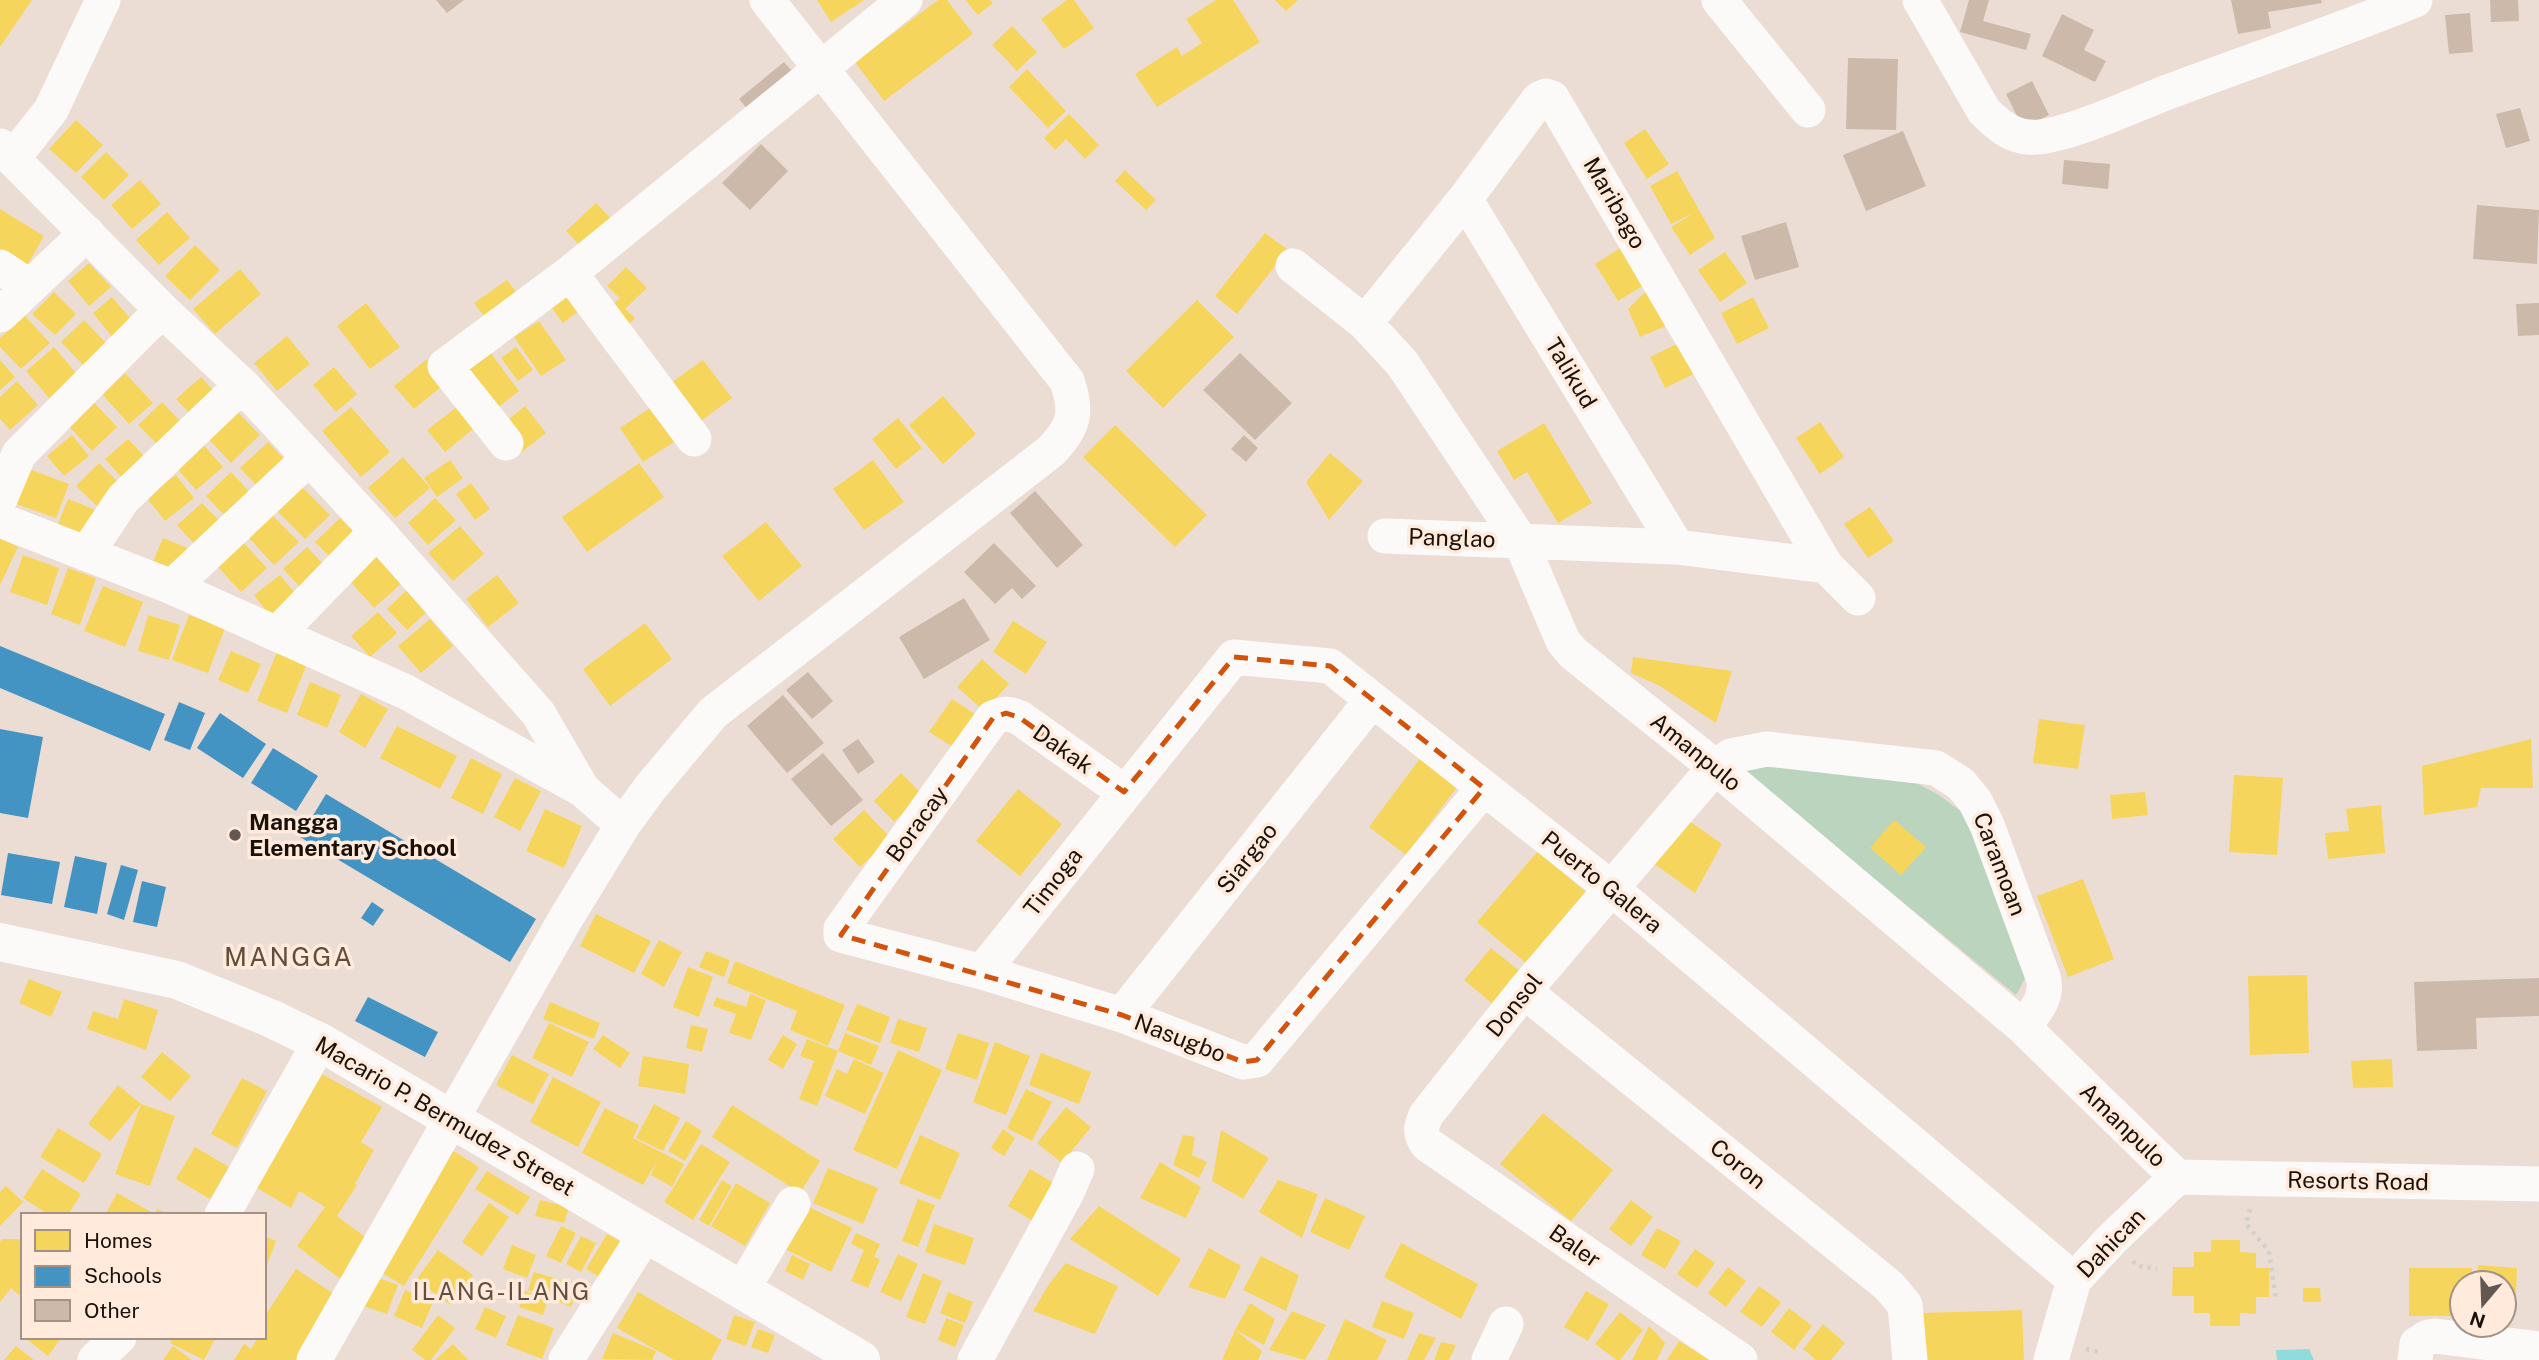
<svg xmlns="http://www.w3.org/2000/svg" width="2539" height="1360" viewBox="0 0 2539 1360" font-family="'Public Sans',sans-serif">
<rect width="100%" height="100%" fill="#ecddd4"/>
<path fill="#bbd4bd" d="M1810,758L1894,771L1939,795L1967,816L2032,966L2016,995L1743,771Z"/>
<path fill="#90dbdc" d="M2309,1349L2314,1360H2277L2276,1350Z"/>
<path fill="#f6d55c" d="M0,0H32L0,47Z
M817,0H864L831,22Z
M938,0H947L973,34L884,101L855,62Z
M965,0H990L993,3L978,15Z
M1067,0H1074L1094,28L1064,49L1041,19Z
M1216,0H1233L1260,42L1157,107L1135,74L1177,47L1182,56L1202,43L1186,19Z
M1275,0H1298L1286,11Z
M1012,26L1037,52L1017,71L992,45Z
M1027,69L1066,111L1048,128L1009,87Z
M1069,114L1099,145L1085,159L1066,139L1055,150L1044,138Z
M76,120L103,145L76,173L49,149Z
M1645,129L1669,164L1647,179L1624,143Z
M106,152L129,175L104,200L81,177Z
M1125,170L1156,200L1146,210L1115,181Z
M1677,171L1715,238L1690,255L1671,227L1694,213L1671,224L1650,186Z
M140,180L161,204L132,229L111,205Z
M596,203L617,225L587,253L566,231Z
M0,209L44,236L24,271L0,257Z
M167,212L190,238L159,265L136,240Z
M1265,233L1288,250L1237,314L1215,296Z
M195,245L220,270L190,300L165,276Z
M1625,245L1649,282L1618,301L1595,264Z
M1725,252L1747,283L1720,302L1698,270Z
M89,263L111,287L89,306L68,281Z
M626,267L647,288L625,309L635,318L626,327L608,309L620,298L607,286Z
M240,269L261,294L215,334L193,309Z
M507,280L520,297L487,320L474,303Z
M1650,287L1668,325L1640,337L1628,309Z
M562,288L579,311L563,323L546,300Z
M54,292L76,314L55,335L32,314Z
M112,297L134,323L114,339L93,313Z
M1753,297L1769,328L1737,344L1721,313Z
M1197,300L1234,337L1163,408L1126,371Z
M366,303L400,347L370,369L337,326Z
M25,316L50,343L21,369L0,347V338Z
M84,320L107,344L84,366L61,342Z
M539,321L566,360L541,376L514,337Z
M287,336L310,364L277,391L254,363Z
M1683,341L1698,372L1665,388L1650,357Z
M54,347L77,374L49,398L26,371Z
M516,347L533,370L518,381L501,358Z
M487,348L519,391L488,415L456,370Z
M427,359L447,382L414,409L394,386Z
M0,360L15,377L0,390Z
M703,360L732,398L701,421L672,382Z
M334,367L357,394L336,412L313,385Z
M125,373L153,403L129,424L102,394Z
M201,377L216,393L191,415L176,399Z
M17,381L38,405L10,430L0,419V397Z
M943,396L976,434L943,464L909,425Z
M90,398L117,427L92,451L65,422Z
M467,399L484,420L445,452L427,430Z
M162,402L186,427L162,449L138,425Z
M525,406L546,433L520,453L499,427Z
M351,407L390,452L361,477L322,431Z
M234,408L260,435L231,463L206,436Z
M650,408L674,442L643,462L620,428Z
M898,418L922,448L896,469L872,439Z
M1820,422L1844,457L1820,474L1796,438Z
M1544,423L1592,503L1558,523L1527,472L1514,480L1497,451Z
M1115,425L1207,515L1175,547L1083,457Z
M72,435L89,456L64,476L47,456Z
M128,439L147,459L124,480L105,459Z
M200,441L223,467L196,490L173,464Z
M268,442L290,465L262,491L240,468Z
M1330,453L1363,481L1329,520L1306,482Z
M403,457L430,488L395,518L368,488Z
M450,460L463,478L437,497L424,478Z
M873,460L904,502L864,530L833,489Z
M99,463L121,485L98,507L76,486Z
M639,463L664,497L587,552L562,517Z
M29,469L69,484L56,518L16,504Z
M231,472L255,498L230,521L206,496Z
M176,475L194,498L165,521L146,497Z
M471,483L490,509L475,520L456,494Z
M299,484L330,515L305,539L274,508Z
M435,498L456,520L428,545L408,523Z
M68,499L96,510L84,540L56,529Z
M202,503L225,527L200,550L177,525Z
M1870,507L1894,541L1868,558L1844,524Z
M272,515L299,542L274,565L248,537Z
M340,518L359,537L334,561L315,542Z
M766,522L802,566L759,601L722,556Z
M460,526L484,554L453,581L428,553Z
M0,538L18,547L0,585Z
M163,538L190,549L178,575L152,564Z
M241,540L267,568L241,592L215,564Z
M307,547L328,569L304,591L283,569Z
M377,553L403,582L374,608L348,579Z
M23,555L59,568L47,605L10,592Z
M68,568L96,578L80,625L51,614Z
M280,575L299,598L272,619L254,595Z
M497,575L519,603L488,627L466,599Z
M103,586L143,602L125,647L84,631Z
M409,588L429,610L407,630L387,609Z
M378,612L397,633L370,657L351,636Z
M148,615L180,625L169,660L138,651Z
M189,615L225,628L208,673L172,660Z
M430,619L453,646L421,673L398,646Z
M1013,621L1047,642L1026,674L993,652Z
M645,623L672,659L610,706L583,669Z
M231,651L261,664L248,693L218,680Z
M277,652L307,664L287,713L257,701Z
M1633,657L1732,671L1716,723L1660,686L1631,673Z
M982,659L1009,684L984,711L957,687Z
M310,682L341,695L327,728L297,715Z
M361,694L388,709L365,748L339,732Z
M952,699L975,714L953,747L929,732Z
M2039,719L2085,725L2078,769L2033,763Z
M397,726L457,756L440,789L380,758Z
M2531,739L2533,788H2481L2477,807L2424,815L2422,766Z
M1421,757L1458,786L1406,855L1369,827Z
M471,758L502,774L483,814L451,798Z
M901,773L922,794L894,822L874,801Z
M2234,775L2283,778L2277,855L2229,852Z
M515,778L541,791L520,831L494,817Z
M1018,789L1062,824L1020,876L976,841Z
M2145,792L2148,815L2112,819L2110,795Z
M2381,805L2385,853L2328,859L2325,833L2349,831L2346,809Z
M545,809L582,826L564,868L526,851Z
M864,810L891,838L860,867L833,839Z
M1685,818L1722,844L1695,893L1653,863Z
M1894,820L1926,847L1901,875L1870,848Z
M1538,851L1588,894L1528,965L1477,922Z
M2083,879L2114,959L2068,977L2037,896Z
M596,914L651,941L634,973L580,946Z
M659,940L682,952L664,987L641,974Z
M1491,948L1522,973L1494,1005L1464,980Z
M706,951L730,960L724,977L699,967Z
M735,961L845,1005L828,1046L790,1030L797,1011L727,983Z
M688,967L713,977L699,1017L673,1007Z
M2307,975L2309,1053L2250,1055L2248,976Z
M29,979L62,992L51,1017L19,1003Z
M750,994L766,1000L751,1040L729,1033L736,1014L713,1006L716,997L746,1007Z
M124,999L158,1010L146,1050L87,1029L93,1011L118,1019Z
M550,1002L600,1023L594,1039L543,1019Z
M857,1004L890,1017L880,1043L846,1030Z
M898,1019L927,1028L919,1052L890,1043Z
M549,1023L589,1042L572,1077L532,1058Z
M691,1025L708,1029L702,1052L686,1048Z
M845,1033L879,1046L871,1065L838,1051Z
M958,1033L989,1043L977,1080L945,1069Z
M603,1035L630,1053L620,1068L593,1049Z
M783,1035L797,1044L783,1069L768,1060Z
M807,1039L838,1051L817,1106L799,1099L814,1061L800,1056Z
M995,1042L1030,1056L1006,1115L973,1102Z
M898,1050L942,1070L897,1169L853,1150Z
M162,1052L191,1076L170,1101L141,1077Z
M1041,1053L1091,1072L1079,1104L1029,1085Z
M512,1055L549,1074L533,1104L496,1085Z
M643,1056L689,1064L685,1094L638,1086Z
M854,1059L884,1073L865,1114L825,1096L837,1069L847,1074Z
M2392,1059L2393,1087L2353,1088L2351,1061Z
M320,1073L382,1107L361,1142L374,1150L355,1184L357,1185L337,1216L372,1242L343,1281L297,1246L325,1207L299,1191L291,1208L250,1184Z
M553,1077L601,1102L578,1147L530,1122Z
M242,1078L267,1091L237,1148L211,1134Z
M118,1085L141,1104L110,1141L88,1124Z
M1026,1089L1052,1102L1032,1141L1007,1128Z
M141,1104L175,1116L150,1186L115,1174Z
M654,1104L680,1118L663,1151L636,1138Z
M732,1105L820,1161L800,1193L712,1137Z
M1066,1107L1091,1127L1062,1163L1037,1143Z
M605,1108L639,1125L633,1138L684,1164L672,1187L651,1175L657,1161L643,1185L582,1153Z
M1543,1113L1613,1170L1571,1221L1500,1164Z
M686,1121L702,1131L685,1161L668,1151Z
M58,1128L102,1154L84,1183L40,1157Z
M1003,1129L1015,1138L1004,1156L991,1148Z
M1221,1130L1269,1158L1243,1199L1212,1181Z
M920,1135L960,1153L940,1200L899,1183Z
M1183,1135L1195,1137L1192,1155L1207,1162L1199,1178L1173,1165Z
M701,1144L730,1162L693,1220L664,1202Z
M195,1147L229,1167L210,1199L176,1179Z
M452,1150L479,1167L404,1286L377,1270Z
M1160,1162L1201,1187L1186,1218L1140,1198Z
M828,1168L878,1188L863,1224L813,1203Z
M42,1169L81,1194L68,1215H49L23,1198Z
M1030,1169L1064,1189L1041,1226L1008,1206Z
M487,1171L530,1197L518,1215L475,1189Z
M722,1180L732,1186L709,1226L699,1220Z
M1278,1180L1318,1194L1302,1238L1259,1212Z
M736,1183L770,1203L745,1246L711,1226Z
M6,1186L23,1202L0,1226V1192Z
M117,1193L155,1214L157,1209L172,1215H105Z
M1325,1198L1365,1216L1349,1250L1310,1232Z
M918,1199L935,1205L918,1247L902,1241Z
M540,1200L569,1207L564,1223L535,1216Z
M1631,1200L1653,1217L1631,1246L1609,1229Z
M489,1203L509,1217L482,1256L462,1242Z
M805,1205L852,1228L831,1272L783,1248Z
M1099,1206L1181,1259L1158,1296L1070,1239Z
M934,1224L974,1238L965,1265L925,1252Z
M561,1226L576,1233L561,1263L546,1256Z
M1657,1228L1681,1241L1665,1269L1641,1255Z
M856,1233L880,1244L874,1257L880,1259L868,1288L851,1281L864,1250L851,1244Z
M607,1234L632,1248L611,1284L586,1269Z
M264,1236L276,1241L265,1270H264Z
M581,1236L596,1243L581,1272L566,1264Z
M2,1239H18L23,1242V1290L19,1295L11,1288L0,1302V1242Z
M2211,1240H2240V1252L2256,1253V1268H2269V1297H2256V1314L2240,1313V1326H2210V1313H2194V1296H2172L2173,1267H2194V1252H2211Z
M1401,1243L1478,1284L1461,1319L1384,1277Z
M512,1245L536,1255L527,1278L503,1269Z
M1209,1248L1241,1266L1225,1299L1188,1287Z
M1695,1249L1715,1263L1697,1288L1677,1274Z
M438,1250L473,1275L451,1305L416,1280Z
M898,1254L918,1264L901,1301L880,1292Z
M792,1255L810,1264L803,1280L785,1271Z
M1261,1256L1299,1275L1286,1311L1243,1290Z
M1066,1263L1118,1286L1095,1334L1033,1311L1049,1284Z
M2478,1265L2517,1268L2515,1315H2504V1283H2477Z
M1728,1267L1746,1281L1726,1307L1708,1293Z
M2409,1268H2472V1283H2462V1316H2409Z
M296,1269L340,1298L300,1360H234L244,1344L251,1349L258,1337H264V1317Z
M534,1272L561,1280L555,1298L528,1290Z
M923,1273L942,1281L925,1324L906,1317Z
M376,1277L398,1285L387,1314L364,1306Z
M567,1280L579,1285L571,1307L559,1302Z
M1759,1286L1781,1302L1762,1327L1740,1312Z
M2303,1288H2320L2321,1302H2303Z
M405,1290L433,1302L422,1328L394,1316Z
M525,1291L548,1299L543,1315L519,1307Z
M1586,1291L1609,1304L1588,1341L1564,1327Z
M638,1292L722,1340L711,1360H674L617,1328Z
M948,1292L973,1302L965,1323L940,1313Z
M1382,1301L1414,1313L1404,1339L1372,1327Z
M1250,1303L1275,1319L1264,1345L1235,1330Z
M485,1307L506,1316L496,1338L475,1329Z
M1789,1308L1812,1326L1794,1350L1771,1332Z
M2022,1310L2024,1360H1923L1922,1313Z
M1292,1311L1326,1325L1305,1360L1269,1350Z
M1620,1312L1643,1330L1620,1360H1617L1595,1344Z
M438,1315L455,1328L431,1360H425L412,1350Z
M518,1315L554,1328L542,1359L506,1345Z
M734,1315L755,1322L746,1346L726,1339Z
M946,1318L964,1325L955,1347L938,1340Z
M1345,1319L1387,1340L1377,1360H1327Z
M1823,1324L1845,1343L1831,1360H1816L1803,1349Z
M1649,1326L1665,1343L1657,1360H1632Z
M758,1329L775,1335L768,1353L751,1347Z
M1235,1330L1262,1351L1258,1360H1222Z
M613,1333L656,1351L652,1360L602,1359Z
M1419,1333L1436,1338L1424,1360H1407Z
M24,1337H62L48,1356Z
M173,1337H216L204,1360L170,1343Z
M1679,1341L1710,1360H1667Z
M1441,1342L1456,1345L1449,1360H1434Z
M453,1344L468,1360H435Z
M16,1346L34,1360H4Z
M173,1346L192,1360H163Z"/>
<path fill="#4393c3" d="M0,646L165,714L150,751L0,688Z
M179,702L205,713L190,750L164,740Z
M220,713L266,744L243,778L197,748Z
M0,729L43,737L28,818L0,813Z
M273,748L318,776L296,811L251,783Z
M326,794L536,919L510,962L300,837Z
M8,853L60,862L52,904L1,895Z
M75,856L107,863L97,914L64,907Z
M121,865L138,870L124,920L107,914Z
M142,881L166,887L157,927L133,922Z
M372,902L384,910L373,926L361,918Z
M368,997L438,1032L425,1057L355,1021Z"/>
<path fill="#ccb9aa" d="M436,0H464L447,13Z
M1969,0H1989L1983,21L2031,34L2026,50L1960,32Z
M2231,0H2321L2322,3L2268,12L2271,28L2238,34Z
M2490,0H2518L2519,21L2491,22Z
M2470,13L2473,52L2449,54L2445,15Z
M2062,14L2094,30L2084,50L2106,61L2095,82L2042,56Z
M1848,58L1898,59L1896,130L1846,129Z
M784,62L799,79L753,116L739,99Z
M2032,81L2049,115L2023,128L2006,94Z
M2520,108L2530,141L2506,148L2496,114Z
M1903,131L1926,186L1866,211L1843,155Z
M761,144L788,171L750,210L722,183Z
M2064,160L2110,164L2108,189L2062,184Z
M2477,205L2539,210L2537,264L2473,259Z
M1786,222L1799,267L1755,280L1741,236Z
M2539,303V335L2518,336L2516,304Z
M1240,353L1292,403L1255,440L1203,390Z
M1244,435L1258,448L1246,462L1231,449Z
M1035,491L1083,545L1057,568L1010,513Z
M994,543L1036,586L1022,599L1012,588L995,604L964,572Z
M964,598L990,640L924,679L899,637Z
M808,672L833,701L812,719L786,690Z
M783,695L824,743L787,773L747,726Z
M858,739L875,762L858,774L842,750Z
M823,753L863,800L831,826L791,779Z
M2539,978V1016L2476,1018L2477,1049L2417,1051L2414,982Z"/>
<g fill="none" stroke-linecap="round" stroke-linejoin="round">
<path stroke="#d3cfcc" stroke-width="4.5" stroke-dasharray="3.5 5" stroke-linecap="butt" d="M2250,1209L2246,1224L2269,1251L2276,1300
M2133,1261L2137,1266L2157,1269
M2086,1349L2099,1352"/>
<path stroke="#fcfaf9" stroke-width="35" d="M1719,0L1808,110
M1920,0L1984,111C1997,124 2010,136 2029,137C2058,140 2130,107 2160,95C2245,63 2331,34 2415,0
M0,146L162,310L242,385L377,531L538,713L583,790
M13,158L51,110L103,0
M1465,199L1677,547
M1293,266L1365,323L1402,363L1520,540L1563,641L1573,653L1715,767L2023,1027L2177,1177
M0,267L30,287
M570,273L694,439
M0,315L87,233
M1365,323L1465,199L1539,99L1546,96L1552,98L1826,566L1858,598
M506,443L445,366L570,273L905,0
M0,499L19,454L162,310
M0,520L172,587L406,692L583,790L623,825
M1385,536L1677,547L1826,566
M87,553L123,499L242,385
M172,587L308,459
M277,634L377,531
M1124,792L1020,718C1009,713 1003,713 993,718L841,929V935L982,972L1122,1015L1243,1062L1257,1060L1484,788
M982,972L1234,657L1330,666L1611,888L2074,1280
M1524,991L1889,1286L1905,1305L1910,1360
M1122,1015L1372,700
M2177,1177L2539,1184
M222,1215L320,1042
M742,1290L793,1204
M95,1360L119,1337
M314,1360L566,918L623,825L650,788L713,713L1051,451C1074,427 1078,413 1067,381L767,0
M566,1360L646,1233
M975,1360L1067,1192L1077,1169
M1489,1360L1506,1324
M1740,1360L1427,1144C1419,1133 1421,1127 1426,1115L1524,991L1715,767L1731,756L1767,749L1936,768L1961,784L1975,801L1987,825L2043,977C2049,997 2035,1012 2023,1027
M2051,1360L2074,1280L2112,1239L2177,1177
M2415,1360L2417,1344L2428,1337L2435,1336L2539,1349"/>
<path stroke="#fcfaf9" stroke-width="38" d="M0,942L177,980L270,1018L320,1042L861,1360"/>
</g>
<path fill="none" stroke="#d3520c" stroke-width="5" stroke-dasharray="14 9" stroke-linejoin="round" d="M1234,657L1330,666L1484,788L1257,1060L1243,1062L1122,1015L841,935L993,718L1006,713L1020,718L1124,792Z"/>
<circle fill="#635851" stroke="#ffeadb" stroke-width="2.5" cx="235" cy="835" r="7"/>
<g text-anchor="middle" stroke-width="7" stroke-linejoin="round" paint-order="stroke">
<g font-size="23" fill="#19110a" stroke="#ffeadb">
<text transform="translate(1615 203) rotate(60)" y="8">Maribago</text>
<text transform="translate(1571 373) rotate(59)" y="8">Talikud</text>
<text transform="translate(1452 538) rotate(2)" y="8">Panglao</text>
<text transform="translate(1063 749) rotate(35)" y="8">Dakak</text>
<text transform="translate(1696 752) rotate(39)" y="8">Amanpulo</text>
<text transform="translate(917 824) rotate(-54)" y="8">Boracay</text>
<text transform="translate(1247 858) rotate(-52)" y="8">Siargao</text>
<text transform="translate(2000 864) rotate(69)" y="8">Caramoan</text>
<text transform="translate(1053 882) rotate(-52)" y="8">Timoga</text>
<text transform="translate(1602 882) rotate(39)" y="8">Puerto Galera</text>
<text transform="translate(1514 1005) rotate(-51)" y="8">Donsol</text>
<text transform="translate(1180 1038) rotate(21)" y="8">Nasugbo</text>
<text transform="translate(445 1116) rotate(30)" y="8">Macario P. Bermudez Street</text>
<text transform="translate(2123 1125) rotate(44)" y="8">Amanpulo</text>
<text transform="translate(1738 1164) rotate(39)" y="8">Coron</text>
<text transform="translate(2358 1181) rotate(1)" y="8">Resorts Road</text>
<text transform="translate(2111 1243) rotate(-46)" y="8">Dahican</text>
<text transform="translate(1575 1246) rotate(35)" y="8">Baler</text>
</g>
<g font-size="23" font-weight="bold" fill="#19110a" stroke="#ffeadb" text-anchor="start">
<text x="249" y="830">Mangga<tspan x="249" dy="26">Elementary School</tspan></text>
</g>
<g font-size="24" letter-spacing="2" fill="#634e3e" stroke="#ffeadb">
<text x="502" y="1300">ILANG-ILANG</text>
</g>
<g font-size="26" letter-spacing="2" fill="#634e3e" stroke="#ffeadb">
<text x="289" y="966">MANGGA</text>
</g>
</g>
<rect x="21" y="1213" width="245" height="126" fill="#ffeadb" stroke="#a39387" stroke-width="2"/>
<rect x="35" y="1230" width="35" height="21" fill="#f6d55c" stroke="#a39387" stroke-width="2"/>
<text x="84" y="1248" font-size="21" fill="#19110a">Homes</text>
<rect x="35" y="1266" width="35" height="21" fill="#4393c3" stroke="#a39387" stroke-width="2"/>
<text x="84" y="1283" font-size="21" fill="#19110a">Schools</text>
<rect x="35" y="1300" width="35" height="21" fill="#ccb9aa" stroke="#a39387" stroke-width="2"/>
<text x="84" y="1318" font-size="21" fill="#19110a">Other</text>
<g transform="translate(2483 1304) rotate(199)"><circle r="33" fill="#ffeadb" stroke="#a39387" stroke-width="2"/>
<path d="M0-5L12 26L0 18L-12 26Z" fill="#635851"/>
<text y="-10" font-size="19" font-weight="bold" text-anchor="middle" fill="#19110a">N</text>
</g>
</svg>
